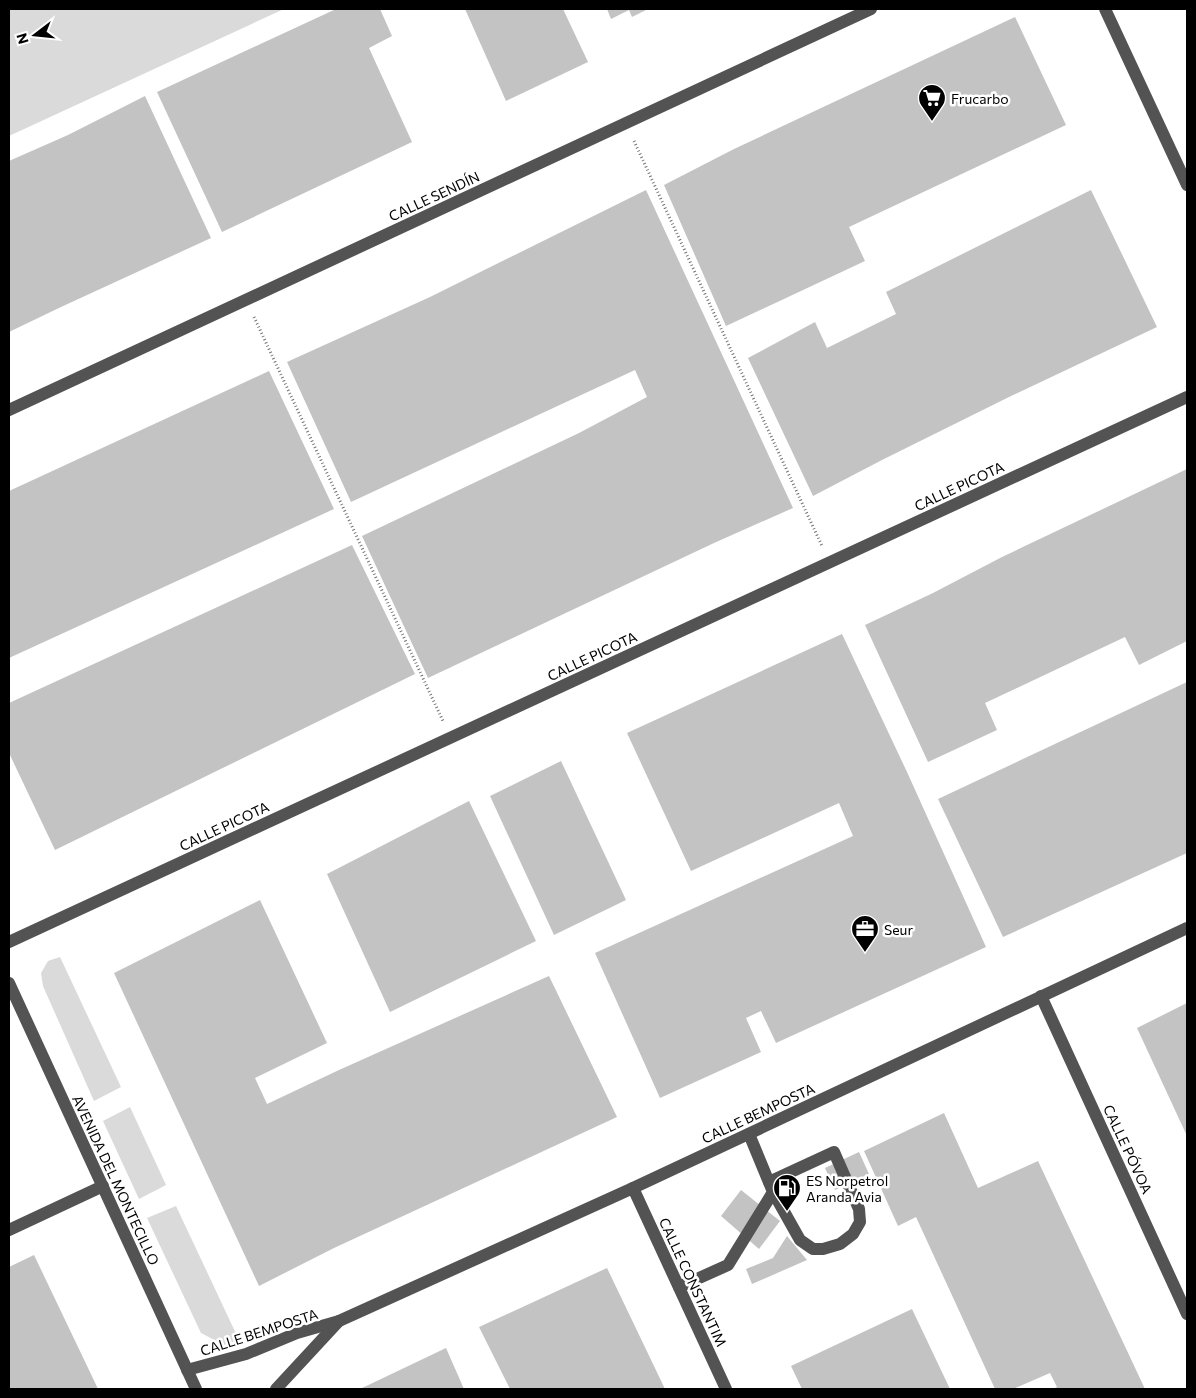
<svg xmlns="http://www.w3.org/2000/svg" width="1196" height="1398" font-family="Commissioner,sans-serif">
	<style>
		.green { fill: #dadada }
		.building { fill: #c3c3c3 }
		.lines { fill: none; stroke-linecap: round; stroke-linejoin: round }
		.path { stroke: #757575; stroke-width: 3; stroke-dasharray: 1 2.5; stroke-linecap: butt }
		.minor { stroke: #535353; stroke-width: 12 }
		.labels { text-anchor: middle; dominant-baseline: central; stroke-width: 5; stroke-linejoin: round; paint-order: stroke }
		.poi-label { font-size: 14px; fill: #000; stroke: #fff; text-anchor: start }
		.street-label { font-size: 14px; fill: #000; stroke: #fff }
	</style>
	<rect width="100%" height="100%" fill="#fff"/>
	<g class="green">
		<path d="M9 9H284L9 136Z"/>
		<path d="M60 957 121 1087 94 1101 43 986 41 973 48 961Z"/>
		<path d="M130 1107 166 1185 139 1199 103 1121Z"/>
		<path d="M176 1206 239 1340 224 1345 201 1333 147 1218Z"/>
	</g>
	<g class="building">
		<path d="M336 9H380L392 36 369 48 412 142 222 232 157 92Z"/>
		<path d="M465 9H563L588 62 506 101Z"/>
		<path d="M607 9H648L632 17 629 10 611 19Z"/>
		<path d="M1015 17 1066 125 849 227 865 261 726 326 664 185 734 149Z"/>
		<path d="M145 96 211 238 61 307 9 332V161L68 135Z"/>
		<path d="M646 190 793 508 714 543 428 678 362 536 579 433 647 397 635 370 351 502 287 362 430 297Z"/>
		<path d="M1091 190 1157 327 1009 397 882 460 813 496 748 358 815 322 827 348 896 314 886 292Z"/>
		<path d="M269 371 334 509 9 658V491Z"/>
		<path d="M1187 469V641L1139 665 1125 637 985 703 997 730 928 762 865 625 933 593 1002 557Z"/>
		<path d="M352 545 415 674 55 850 9 753V703Z"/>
		<path d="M842 634 907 772 986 947 776 1043 761 1011 746 1018 761 1052 660 1098 595 953 853 836 839 803 691 871 627 733Z"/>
		<path d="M1187 682V853L1003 937 938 799Z"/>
		<path d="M561 761 626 900 554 935 490 796Z"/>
		<path d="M469 801 536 941 390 1012 327 874Z"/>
		<path d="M260 900 327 1043 255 1078 267 1104 339 1070 549 976 617 1117 334 1248 259 1286 114 973Z"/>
		<path d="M1187 1003V1136L1137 1028Z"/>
		<path d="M944 1113 978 1188 1038 1161 1145 1389H1053L1057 1387 1050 1373 1013 1389H995L916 1217 898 1226 864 1151Z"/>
		<path d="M859 1152 869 1174 835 1190 825 1168Z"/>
		<path d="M741 1190 780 1221 759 1249 721 1216Z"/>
		<path d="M787 1236 807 1260 752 1284 746 1269 773 1258Z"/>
		<path d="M34 1255 89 1370 98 1389H9V1267Z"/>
		<path d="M607 1268 665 1389H510L479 1327Z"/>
		<path d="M912 1309 950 1389H802L791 1366Z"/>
		<path d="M446 1348 464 1389H360Z"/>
	</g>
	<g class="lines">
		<g class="path">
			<path d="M634 141 822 546"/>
			<path d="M254 317 443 721"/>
		</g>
		<g class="minor">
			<path d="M1105 9 1187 185"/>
			<path d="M9 410 871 9"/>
			<path d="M9 942 1187 397"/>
			<path d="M9 983 196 1389"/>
			<path d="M1041 996 1187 1314"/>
			<path d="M769 1182 834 1152 859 1209 860 1222 853 1234 840 1244 823 1249H813L800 1240 773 1192"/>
			<path d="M633 1188 726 1389"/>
			<path d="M9 1230 103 1186"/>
			<path d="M679 1287 728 1265 773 1192 749 1134"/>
			<path d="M187 1370 246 1354 297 1333 339 1321 633 1188 1187 928"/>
			<path d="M276 1389 339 1321"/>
		</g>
	</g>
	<defs>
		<symbol id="supermarket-pin" viewBox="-11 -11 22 30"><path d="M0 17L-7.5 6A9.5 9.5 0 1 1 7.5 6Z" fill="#000" stroke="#fff"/><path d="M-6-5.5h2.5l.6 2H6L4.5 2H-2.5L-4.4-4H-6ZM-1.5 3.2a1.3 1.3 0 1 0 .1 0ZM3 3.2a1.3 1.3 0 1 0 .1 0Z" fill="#fff"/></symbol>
		<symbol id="office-pin" viewBox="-11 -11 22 30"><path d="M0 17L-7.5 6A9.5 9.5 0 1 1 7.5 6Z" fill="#000" stroke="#fff"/><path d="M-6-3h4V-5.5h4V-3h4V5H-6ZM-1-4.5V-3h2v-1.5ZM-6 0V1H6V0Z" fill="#fff"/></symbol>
		<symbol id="fuel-pin" viewBox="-11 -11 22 30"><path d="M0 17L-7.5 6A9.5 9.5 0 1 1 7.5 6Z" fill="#000" stroke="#fff"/><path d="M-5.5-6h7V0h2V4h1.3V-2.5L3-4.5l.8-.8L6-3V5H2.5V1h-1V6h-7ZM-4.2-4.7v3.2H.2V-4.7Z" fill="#fff"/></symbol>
	</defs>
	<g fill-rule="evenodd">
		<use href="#supermarket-pin" x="916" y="82" width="32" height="43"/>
		<use href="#office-pin" x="849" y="913" width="32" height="43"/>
		<use href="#fuel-pin" x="771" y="1172" width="32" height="43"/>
	</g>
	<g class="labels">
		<g class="poi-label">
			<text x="951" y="98">Frucarbo</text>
			<text x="884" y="929">Seur</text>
			<text x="806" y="1180">ES Norpetrol<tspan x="806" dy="16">Aranda Avia</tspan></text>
		</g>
		<g class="street-label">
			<text transform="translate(434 196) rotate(-25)">CALLE SENDÍN</text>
			<text transform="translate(959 486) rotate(-25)">CALLE PICOTA</text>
			<text transform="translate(592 656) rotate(-25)">CALLE PICOTA</text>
			<text transform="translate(224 826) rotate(-25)">CALLE PICOTA</text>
			<text transform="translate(758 1113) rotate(-25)">CALLE BEMPOSTA</text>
			<text transform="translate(1128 1149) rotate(65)">CALLE PÓVOA</text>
			<text transform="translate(116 1180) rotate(65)">AVENIDA DEL MONTECILLO</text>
			<text transform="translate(693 1282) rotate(65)">CALLE CONSTANTIM</text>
			<text transform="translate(259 1332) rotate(-18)">CALLE BEMPOSTA</text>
		</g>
	</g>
	<rect width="1196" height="1398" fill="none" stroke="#000000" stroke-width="20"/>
	<g transform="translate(35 35) rotate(254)" stroke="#ffffff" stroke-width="4" paint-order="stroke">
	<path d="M0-4L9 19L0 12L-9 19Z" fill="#000000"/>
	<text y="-8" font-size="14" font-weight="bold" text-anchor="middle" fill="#000000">N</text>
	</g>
</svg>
